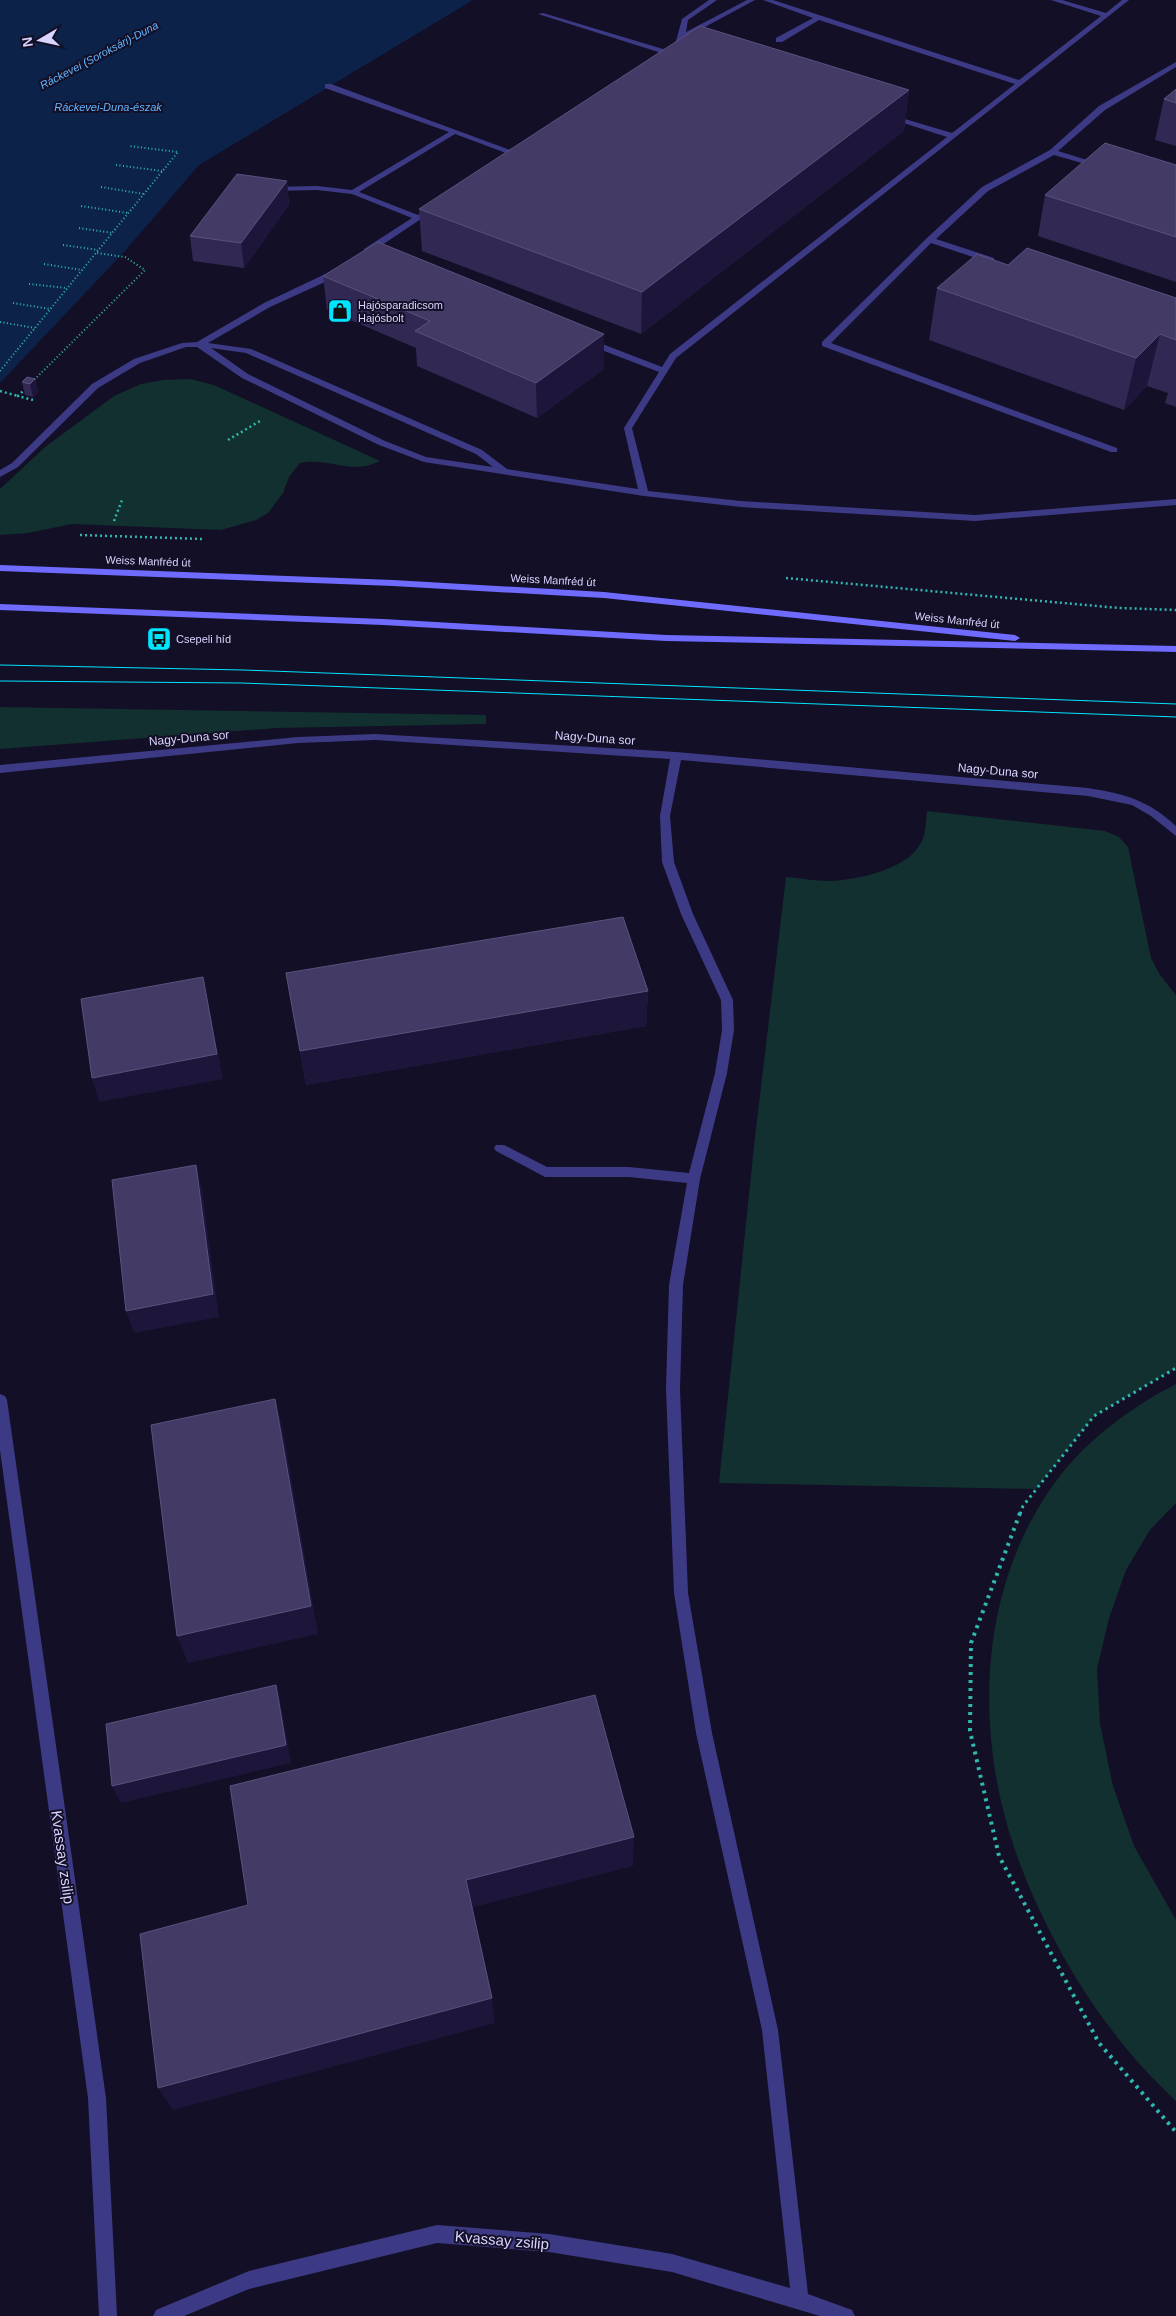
<svg xmlns="http://www.w3.org/2000/svg" width="1176" height="2316" font-family="Helvetica,sans-serif">
	<style>
		.green { fill: #12302f }
		.water { fill: #0c2248 }
		.lines { fill: none; stroke-linecap: round; stroke-linejoin: round }
		.path-far3 { stroke: #2fb8b0; stroke-width: 2; stroke-dasharray: 1 2.5; stroke-linecap: butt }
		.path-far2 { stroke: #2fb8b0; stroke-width: 2.5; stroke-dasharray: 2 3; stroke-linecap: butt }
		.path-far1 { stroke: #2fb8b0; stroke-width: 3; stroke-dasharray: 2.5 4; stroke-linecap: butt }
		.path { stroke: #2fb8b0; stroke-width: 4; stroke-dasharray: 3 5; stroke-linecap: butt }
		.service { fill: #3d3a85; fill-rule: evenodd }
		.secondary { fill: #6f6bff; fill-rule: evenodd }
		.tram { stroke: #00e5ff; stroke-width: 1 }
		.wall { fill: #312854 }
		.shaded-wall { fill: #1d163a }
		.building { fill: #433a66; stroke: #5a527e }
		.labels { text-anchor: middle; dominant-baseline: central; stroke-width: 4; stroke-linejoin: round; paint-order: stroke }
		.far-water-label { font-size: 11px; font-style: italic; fill: #62b6ff; stroke: #130f26 }
		.far-poi-label { font-size: 11px; fill: #d9d4ff; stroke: #130f26; text-anchor: start }
		.far-street-label { font-size: 11px; fill: #d9d4ff; stroke: #130f26 }
		.street-label { font-size: 12px; fill: #d9d4ff; stroke: #130f26 }
		.near-street-label { font-size: 15px; fill: #d9d4ff; stroke: #130f26 }
	</style>
	<rect width="100%" height="100%" fill="#130f26"/>
	<g class="green">
		<path d="M190 379 214 385 380 461C350 476 330 457 300 463L289 477 283 493 268 513 256 520 221 530 72 524 28 533 0 535V489L45 447 114 396 141 384 163 380Z"/>
		<path d="M0 707 486 715V724L277 728 0 749Z"/>
		<path d="M927 811 1105 831 1119 837 1128 847 1151 958 1160 975 1176 995V1368L1094 1416 1036 1489 719 1483 755 1137 786 877C800 878 815 881 829 881 857 880 913 869 923 838 926 830 926 820 927 811Z"/>
		<path d="M1176 1384V1503L1150 1530 1126 1570 1109 1618 1097 1669 1100 1724 1113 1786 1134 1846 1176 1920V2101C1153 2079 1130 2055 1111 2029 1072 1979 1034 1907 1014 1847 972 1724 980 1576 1063 1472 1093 1435 1134 1406 1176 1384Z"/>
	</g>
	<path class="water" d="M0 0H473L199 165 125 251 0 383Z"/>
	<g class="lines">
		<g class="path-far3">
			<path d="M116 165 162 171"/>
			<path d="M101 187 144 194"/>
			<path d="M81 206 128 213"/>
			<path d="M79 228 113 233"/>
			<path d="M63 245 98 250"/>
			<path d="M44 264 82 270"/>
			<path d="M29 284 67 288"/>
			<path d="M13 303 50 309"/>
			<path d="M0 322 35 328"/>
			<path d="M0 371 178 152 129 146"/>
			<path d="M32 382 145 270 125 257 97 253"/>
		</g>
		<g class="path-far2">
			<path d="M26 388 18 396 33 400"/>
			<path d="M0 391 18 396"/>
			<path d="M228 440 260 421"/>
			<path d="M114 521 122 500"/>
			<path d="M80 535 203 539"/>
			<path d="M786 578 1119 608 1176 610"/>
		</g>
		<path class="path-far1" d="M1020 1514 1023 1506 1094 1416 1176 1368"/>
		<path class="path" d="M1020 1513 971 1643 970 1731 999 1856 1099 2043 1176 2132"/>
		<g class="service">
			<path d="M709 0H717L688 20 686 32 747 0H755L690 35H685L683 49 679 53H674V56H671L538 14 543 13 673 52 682 19Z"/>
			<path d="M763 0H773L1019 80 1101 16 1051 0H1062L1106 13 1122 0H1129L676 358 632 428 648 491 741 501 975 515 1176 499V505L975 521 741 507 644 496 424 462 379 445 242 378 197 347H186L140 363 98 388 18 467 0 477V470L12 463 92 384 134 359 182 343 197 342 264 303 338 268 342 270 341 272 325 282 270 307 208 343 251 349 482 450 507 469 638 489 624 428 659 372 586 344V340H592L662 367 670 354 947 137 888 118V114L952 133 1015 84 819 20 782 42H776V38L813 18ZM211 348 246 353 476 454 493 467 426 457 385 441 248 374Z"/>
			<path d="M1176 62V67L1105 110 1058 151 1103 165V169L1054 155 988 191 936 239 994 258V262H988L931 243 831 343 1117 448V452H1111L822 346V342L927 238 982 187 1050 150 1099 106Z"/>
			<path d="M325 84H331L521 154 514 156 455 134 359 192 418 215 429 207 436 209 370 253H364V249L412 218 352 194 317 190 272 191 268 189 272 187 317 186 352 190 449 132 325 88Z"/>
			<path d="M375 734 676 752 1088 788C1125 794 1148 800 1176 826V836L1151 816 1132 805 1088 796 681 760 670 816 674 862 693 914 733 1000 734 1030 727 1073 700 1179 683 1285 680 1389 688 1593 712 1733 778 2030 808 2294 852 2310 855 2316H820L672 2272 549 2252 437 2243 249 2289 184 2316H153L156 2310 249 2271 437 2225 549 2234 672 2254 790 2288 762 2030 696 1733 674 1593 666 1389 669 1285 687 1183 629 1177H545L496 1151 494 1148 496 1145H504L547 1167H629L689 1173 715 1073 722 1030 721 1000 681 914 662 862 660 816 670 759 375 740 298 743 0 773V765L298 737Z"/>
			<path d="M0 1394 5 1396 7 1400 106 2098 117 2316H99L88 2098 0 1450Z"/>
		</g>
		<g class="secondary">
			<path d="M0 565 393 580 604 592 1015 635 1020 638 1015 641 604 598 393 586 0 571Z"/>
			<path d="M0 604 383 619 666 635 1176 646V652L666 641 383 625 0 610Z"/>
		</g>
		<g class="tram">
			<path d="M0 665 243 670 1176 704"/>
			<path d="M0 681 241 683 1176 717"/>
		</g>
	</g>
	<g class="wall">
		<path d="M1176 89V146L1155 140 1164 99Z"/>
		<path d="M909 90 904 131 641 334 422 251 419 209Z"/>
		<path d="M1176 165V282L1038 236 1045 195Z"/>
		<path d="M287 181 289 205 244 268 193 261 190 236Z"/>
		<path d="M1008 265 1176 298V407L1165 403 1168 393 1147 386 1124 410 929 340 937 288Z"/>
		<path d="M323 276 604 334V369L537 418 417 366 416 348 327 310Z"/>
		<path d="M35 379 38 392 33 397 25 395 22 382Z"/>
		<path d="M286 973 648 991 646 1026 306 1085Z"/>
	</g>
	<g class="shaded-wall">
		<path d="M909 90 904 131 641 334 642 292Z"/>
		<path d="M287 181 289 205 244 268 241 243Z"/>
		<path d="M604 334V369L537 418 536 383Z"/>
		<path d="M1160 334 1147 386 1124 410 1136 358Z"/>
		<path d="M35 379 38 392 33 397 30 384Z"/>
		<path d="M203 977 223 1079 99 1102 92 1078Z"/>
		<path d="M648 991 646 1026 306 1085 300 1051Z"/>
		<path d="M196 1165 202 1189 219 1317 134 1333 126 1311Z"/>
		<path d="M275 1399 283 1430 318 1634 188 1663 177 1636Z"/>
		<path d="M276 1685 281 1704 291 1763 121 1803 112 1786Z"/>
		<path d="M634 1837 633 1866 470 1908 466 1880Z"/>
		<path d="M492 1998 495 2023 173 2110 158 2088Z"/>
	</g>
	<g class="building">
		<path d="M700 26 909 90 642 292 419 209Z"/>
		<path d="M1176 89V103L1164 99Z"/>
		<path d="M1105 143 1176 165V237L1045 195Z"/>
		<path d="M237 174 287 181 241 243 190 236Z"/>
		<path d="M378 242 604 334 536 383 415 331 430 321 323 276Z"/>
		<path d="M1027 248 1176 298V340L1160 334 1136 358 937 288 977 254 1008 265Z"/>
		<path d="M27 377 35 379 30 384 22 382Z"/>
		<path d="M623 917 648 991 300 1051 286 973Z"/>
		<path d="M203 977 217 1054 92 1078 81 999Z"/>
		<path d="M196 1165 213 1294 126 1311 112 1180Z"/>
		<path d="M275 1399 311 1606 177 1636 151 1425Z"/>
		<path d="M276 1685 286 1745 112 1786 106 1724Z"/>
		<path d="M595 1695 634 1837 466 1880 492 1998 158 2088 140 1934 248 1905 230 1786Z"/>
	</g>
	<defs>
		<symbol id="shop-square" viewBox="-11 -11 22 22"><rect x="-9" y="-9" width="18" height="18" rx="4" fill="#00e5ff" stroke="#130f26"/><path d="M-5-2.5h2.3a2.7 3.5 0 0 1 5.4 0H5L5.5 6h-11ZM-1.5-2.5h3a1.5 2.3 0 0 0-3 0Z" fill="#111"/></symbol>
		<symbol id="bus-square" viewBox="-11 -11 22 22"><rect x="-9" y="-9" width="18" height="18" rx="4" fill="#00e5ff" stroke="#130f26"/><path d="M-5-6H5V4H4V6H2V4H-2V6H-4V4H-5ZM-3.5-4V0h7V-4ZM-3.5 1.2v1.5H-2V1.2ZM2 1.2v1.5H3.5V1.2Z" fill="#111"/></symbol>
	</defs>
	<g fill-rule="evenodd">
		<use href="#shop-square" x="326" y="297" width="28" height="28"/>
		<use href="#bus-square" x="145" y="625" width="28" height="28"/>
	</g>
	<g class="labels">
		<g class="far-water-label">
			<text transform="translate(99 55) rotate(-28)">Ráckevei (Soroksári)-Duna</text>
			<text x="108" y="107">Ráckevei-Duna-észak</text>
		</g>
		<g class="far-poi-label">
			<text x="358" y="305">Hajósparadicsom<tspan x="358" dy="13">Hajósbolt</tspan></text>
			<text x="176" y="639">Csepeli híd</text>
		</g>
		<g class="far-street-label">
			<text transform="translate(148 561) rotate(2)">Weiss Manfréd út</text>
			<text transform="translate(553 580) rotate(3)">Weiss Manfréd út</text>
			<text transform="translate(957 620) rotate(6)">Weiss Manfréd út</text>
		</g>
		<g class="street-label">
			<text transform="translate(189 738) rotate(-5)">Nagy-Duna sor</text>
			<text transform="translate(595 738) rotate(4)">Nagy-Duna sor</text>
			<text transform="translate(998 771) rotate(5)">Nagy-Duna sor</text>
		</g>
		<g class="near-street-label">
			<text transform="translate(63 1857) rotate(82)">Kvassay zsilip</text>
			<text transform="translate(502 2240) rotate(5)">Kvassay zsilip</text>
		</g>
	</g>
	<g transform="translate(40 40) rotate(261)" stroke="#130f26" stroke-width="4" paint-order="stroke">
	<path d="M0-4L9 19L0 12L-9 19Z" fill="#d9d4ff"/>
	<text y="-8" font-size="14" font-weight="bold" text-anchor="middle" fill="#d9d4ff">N</text>
	</g>
</svg>
